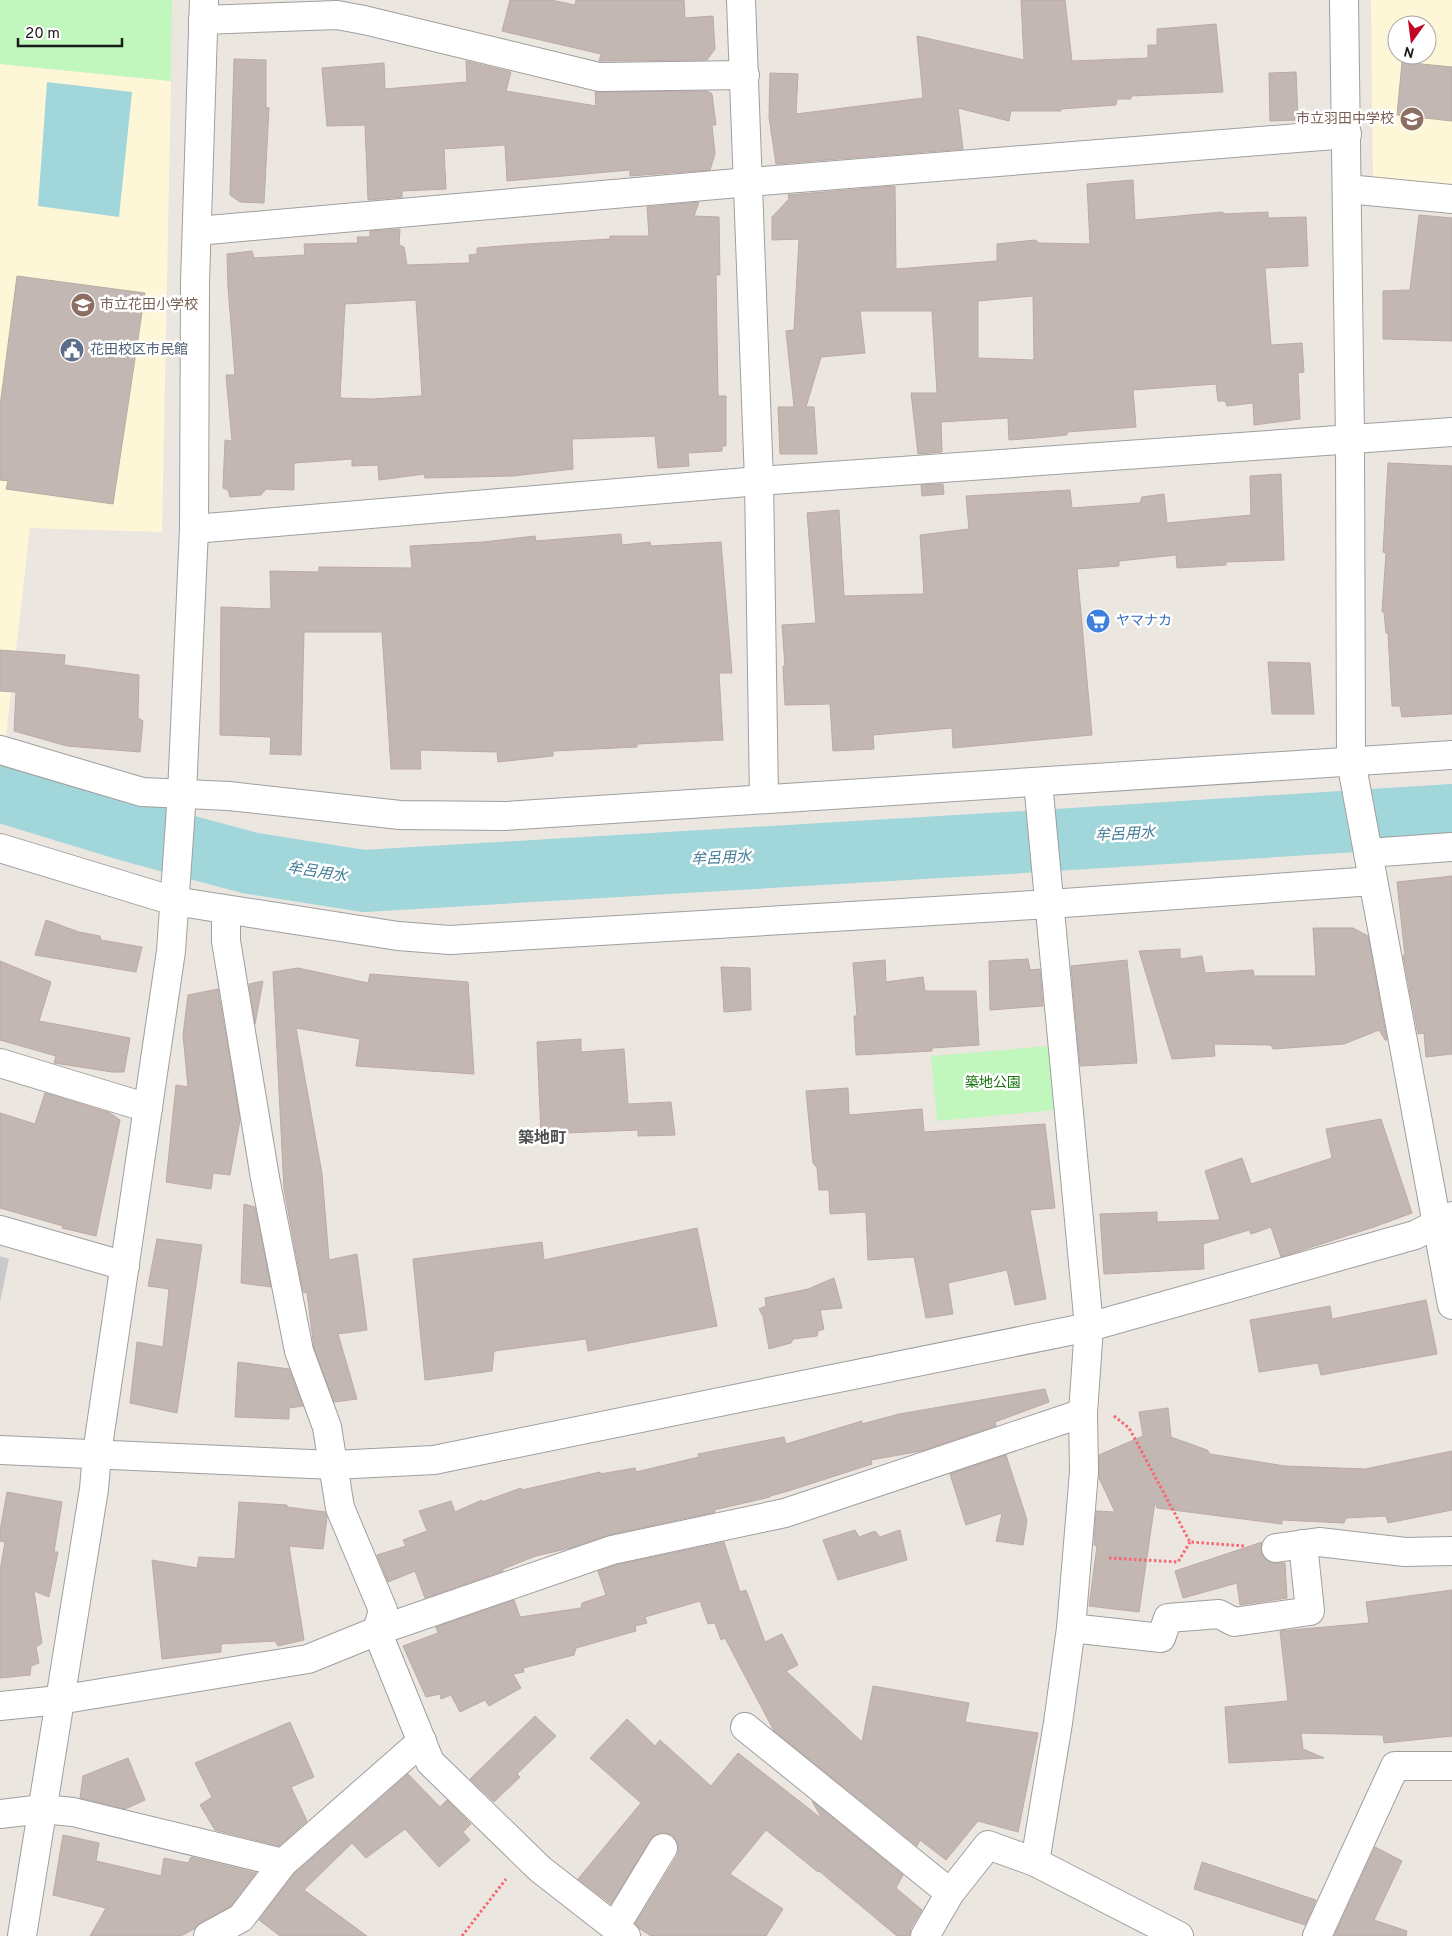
<svg xmlns="http://www.w3.org/2000/svg" width="1452" height="1936" font-family="Overpass,'Noto Sans JP',sans-serif">
	<style>
		.education { fill: #fef7d7; fill-rule: evenodd }
		.religious { fill: #c9c9c9 }
		.park { fill: #c1f7bc }
		.water { fill: #a1d6da }
		.pier { fill: #fff }
		.lines { fill: none; stroke-linecap: round; stroke-linejoin: round }
		.river { stroke: #a1d6da; stroke-width: 62 }
		.building { fill: #c3b7b4; stroke: #bdaaa3; fill-rule: evenodd }
		.minor-casing { stroke: #9f9f9f; stroke-width: 30 }
		.path { stroke: #f66771; stroke-width: 3; stroke-dasharray: 2.5 2.5; stroke-linecap: butt }
		.minor { stroke: #fff; stroke-width: 28 }
		.labels { text-anchor: middle; dominant-baseline: central; stroke-width: 5; stroke-linejoin: round; paint-order: stroke }
		.education-label { font-size: 14px; fill: #785e54; stroke: #fff; text-anchor: end }
		.service-label { font-size: 14px; fill: #4e5e75; stroke: #fff; text-anchor: start }
		.shop-label { font-size: 14px; fill: #366cbe; stroke: #fff; text-anchor: start }
		.park-label { font-size: 14px; fill: #16740d; stroke: #fff }
		.water-label { font-size: 15px; font-style: italic; fill: #447c98; stroke: #fff }
		.quarter-label { font-size: 16px; font-weight: bold; fill: #4e4e4e; stroke: #fff }
	</style>
	<rect width="100%" height="100%" fill="#ece6e0"/>
	<g class="education">
		<path d="M1371 0H1452V189L1373 182ZM1397 25H1427V55H1397Z"/>
		<path d="M0 64 171 81 162 532 30 528 6 736 0 734Z"/>
	</g>
	<path class="religious" d="M0 1256 9 1259 0 1302Z"/>
	<g class="park">
		<path d="M0 0H172L171 81 0 64Z"/>
		<path d="M1049 1046 1055 1110 937 1121 931 1056Z"/>
	</g>
	<path class="water" d="M47 82 132 92 119 217 38 206Z"/>
	<path class="pier" d="M150 820 216 837 209 868 147 853Z"/>
	<g class="lines">
		<path class="river" d="M0 791 131 831 250 863 364 881 1008 843 1452 815"/>
	</g>
	<g class="building">
		<path d="M510 0H551L575 5 576 0H684L685 18 713 16 715 49 707 60 601 61H599L601 54 502 31Z"/>
		<path d="M1021 0H1065L1072 61 1148 58V45H1157V29L1216 24 1223 92 1131 96V99H1117L1116 105 1061 109V111H1011L1009 121 958 108 963 149 776 164 769 117 770 73 798 74 796 114 923 98 917 36 1024 60Z"/>
		<path d="M234 59 266 60V107L269 108 264 203 240 202 230 195Z"/>
		<path d="M466 61 511 72 506 91 596 106 595 92 707 91 712 94 716 125H712L715 154 710 170 630 176V170L507 181 505 145 444 149 446 189 402 191V197L368 200 365 125 327 126 322 68 384 63 385 89 467 82Z"/>
		<path d="M1402 62 1452 67V121L1397 115Z"/>
		<path d="M1296 72 1298 120 1270 121 1269 73Z"/>
		<path d="M1133 180 1135 220 1223 212V214L1268 212V218L1306 217 1308 266 1265 268 1271 345 1302 343 1304 372 1298 373 1300 419 1254 425 1253 403 1227 406 1225 401H1218L1216 384 1133 390 1136 427 1067 432V435L1036 438 1009 440 1008 418 941 422 942 452 918 454 911 393H937L932 311H860L865 353 821 357 806 407H814L817 454H780L778 407H794L786 331 794 330 799 239 772 240V217L789 199 788 195 895 186 896 269 997 261V244L1035 240 1039 243 1090 244 1087 184ZM1033 296 1034 360 978 358V301Z"/>
		<path d="M699 202 694 216 719 217 720 275H716L718 396H726V446H722V451L688 453 689 466 658 468 655 436 572 439 573 469 513 476 425 478 424 474 379 480 378 465 352 466V459L294 463V490L266 489 261 495 230 497 228 490 223 488 225 440 232 441 226 375H235L228 287 227 254 252 251 254 258 305 255 304 244 358 243 357 237H370V231L400 229 399 245 404 247 407 265 470 263 469 255 477 254V248L527 244 610 239V236H649L647 207ZM416 300 422 396 372 399 340 398 345 304Z"/>
		<path d="M1419 215 1452 218V341L1383 339V291L1410 290Z"/>
		<path d="M17 276 145 293 113 504 6 489 8 481 0 480V406Z"/>
		<path d="M1388 463 1452 466V714L1402 717 1400 706H1392L1388 633H1386L1384 612H1382L1386 553 1383 552Z"/>
		<path d="M1281 474 1284 560 1226 562V565L1177 568 1176 555 1119 561V566L1077 569 1092 735 953 748 952 728 873 735 874 749 833 751 830 704 785 705 783 666H785L782 625 816 623 807 513 839 510 844 596 924 594 920 535 969 529 966 496 1070 490 1072 508 1140 503 1142 497 1164 494 1167 523 1251 515 1250 476Z"/>
		<path d="M943 484 944 494 922 496 921 485Z"/>
		<path d="M621 534 622 545 650 542 651 546 721 542 732 673H719L723 740 637 744V747L553 751V756L498 762 497 752 420 750 421 769H391L382 632H304L301 755 270 754 271 737 220 735 221 607 271 609 270 571 319 572V567L412 568 410 546 483 542 535 536 536 541Z"/>
		<path d="M0 650 65 655 64 665 139 675 138 718 143 721 140 752 67 746 14 731 16 692 0 691Z"/>
		<path d="M1268 662 1310 663 1314 714H1272Z"/>
		<path d="M1452 876V1054L1426 1057 1424 1033 1418 1034 1403 955 1405 956 1397 882Z"/>
		<path d="M46 920 79 932 100 936 101 940 142 947 136 972 35 955Z"/>
		<path d="M1313 928H1353L1368 936 1387 1040H1385L1379 1030 1344 1044 1273 1049 1271 1045 1214 1044 1215 1056 1172 1059 1139 951 1180 949V959L1202 956 1205 973 1253 970 1254 976H1316Z"/>
		<path d="M1028 959 1030 970 1040 969 1043 1006 990 1010 989 961Z"/>
		<path d="M885 960 886 982 923 977 925 991H976L979 1045 932 1048V1051L856 1055 854 1016H857L853 963Z"/>
		<path d="M1127 960 1137 1063 1080 1066 1071 966Z"/>
		<path d="M0 961 51 982 39 1021 130 1038 124 1072H112L54 1063 56 1056 0 1040Z"/>
		<path d="M721 967 750 968 751 1010 724 1012Z"/>
		<path d="M298 968 368 983 370 974 468 982 474 1074 356 1066 360 1039 296 1028 322 1174 329 1260 357 1254 367 1330 338 1334 357 1399 334 1402 314 1348 307 1293 303 1292 284 1189 273 972Z"/>
		<path d="M263 981 255 1024 249 984Z"/>
		<path d="M218 989 240 1120 230 1175 213 1173 211 1189 166 1182 176 1085 188 1087 183 1035 188 995Z"/>
		<path d="M581 1039V1052L624 1049 628 1104 671 1102 675 1135 638 1136V1130L541 1134 537 1042Z"/>
		<path d="M848 1088 849 1115 922 1109 924 1132 1045 1124 1055 1208 1030 1210 1046 1299 1015 1305 1007 1270 948 1283 953 1314 926 1318 914 1257 868 1260 866 1212 830 1214 829 1190H819L817 1168 813 1163 806 1091Z"/>
		<path d="M45 1093 110 1113 120 1120 96 1236 62 1228 63 1226 0 1208V1113L35 1124Z"/>
		<path d="M1381 1119 1412 1213 1374 1227 1281 1257 1271 1227 1251 1234 1249 1230 1203 1244 1204 1269 1104 1274 1100 1214 1157 1212V1222L1220 1220 1205 1171 1242 1158 1251 1184 1332 1158 1326 1129Z"/>
		<path d="M244 1204 255 1207 271 1287 241 1283Z"/>
		<path d="M697 1228 717 1326 588 1351 586 1339 494 1351 492 1371 425 1380 413 1259 542 1242 544 1260Z"/>
		<path d="M157 1239 202 1245 177 1413 130 1403 137 1342 163 1347 169 1289 148 1286Z"/>
		<path d="M834 1278 842 1308 820 1310 824 1329 818 1331 817 1336 793 1339 791 1343 769 1349 763 1316 759 1309 766 1306 765 1298 808 1289Z"/>
		<path d="M1426 1300 1437 1354 1321 1375 1318 1363 1259 1372 1250 1320 1330 1306 1332 1319Z"/>
		<path d="M238 1362 289 1369 303 1406 289 1408V1419L235 1417Z"/>
		<path d="M1045 1389 1049 1402 995 1422 996 1426 921 1451 871 1460 872 1464 785 1492 770 1496V1497L714 1510 715 1512 609 1535 570 1548 536 1556 503 1569V1571L425 1598 415 1571 388 1582 377 1555 406 1546 403 1540 427 1531 419 1511 451 1501 455 1512 482 1500V1502L521 1488 522 1490 600 1472V1474L635 1468 636 1472 699 1457 698 1454 784 1437 786 1444 862 1421V1424L899 1414Z"/>
		<path d="M1168 1408 1171 1437 1207 1450 1210 1454 1285 1466 1365 1469 1452 1451V1510L1388 1523 1386 1516 1346 1518 1344 1523 1282 1520V1524L1157 1508 1155 1502 1139 1612 1089 1606 1097 1546 1094 1545 1096 1511 1115 1512 1099 1478V1455L1143 1436 1139 1412Z"/>
		<path d="M1006 1455 1027 1520 1023 1545 996 1541 1002 1513 966 1525 950 1474Z"/>
		<path d="M7 1492 62 1502 54 1552H58L49 1597 34 1591 42 1643 36 1647 39 1663 31 1666 30 1675 0 1678V1571L5 1542 0 1541V1531Z"/>
		<path d="M239 1502 287 1505V1507L325 1512 327 1517 323 1549 289 1546 304 1640 278 1646 275 1641 221 1644V1652L162 1659 152 1560 197 1568 199 1557 235 1559Z"/>
		<path d="M855 1530 859 1537 875 1531 880 1537 900 1530 907 1560 838 1580 823 1540Z"/>
		<path d="M724 1542 740 1592 746 1590 765 1642 782 1634 798 1665 786 1671 862 1742 873 1686 969 1703 965 1722 1038 1733 1018 1832 978 1821 946 1860 920 1840 917 1846 774 1731 725 1638 721 1640 715 1623 708 1624 700 1601 645 1617 647 1623 635 1626 636 1631 576 1648 574 1655 523 1668 524 1672 513 1674 521 1688 489 1706 485 1700 460 1712 451 1695 441 1699 440 1694 426 1697 403 1646 438 1633 436 1627 514 1600 520 1617 581 1608 582 1603 606 1595 598 1571 616 1565Z"/>
		<path d="M1262 1542 1261 1551 1264 1558 1271 1563H1285L1287 1598 1240 1605 1237 1583 1183 1598 1175 1571Z"/>
		<path d="M1452 1590V1736L1384 1743 1383 1735 1301 1733 1303 1749 1324 1758 1229 1763 1225 1707 1288 1701 1280 1631 1369 1623 1366 1602Z"/>
		<path d="M535 1716 556 1736 517 1774 520 1777 494 1802 470 1779Z"/>
		<path d="M627 1719 655 1746 660 1740 711 1786 738 1753 822 1819 812 1801 903 1875 896 1888 922 1910 911 1928 909 1936H897L819 1871 818 1872 766 1830 730 1874 783 1909 766 1936H651L640 1929 635 1924 677 1856 679 1848 676 1840 672 1835 663 1832 655 1835 650 1840 611 1904 578 1879 641 1803 590 1758Z"/>
		<path d="M290 1722 314 1777 291 1787 307 1821 279 1846 215 1830 200 1805 212 1797 195 1763Z"/>
		<path d="M128 1758 145 1800 125 1809 80 1798 83 1776Z"/>
		<path d="M408 1774 440 1807 447 1800 471 1824 463 1832 470 1840 439 1867 405 1829 366 1858 352 1843 304 1890 367 1936H280L259 1920 294 1874Z"/>
		<path d="M63 1835 99 1843 96 1861 161 1876 164 1858 188 1863 191 1857 256 1873 231 1906 201 1922 194 1929 181 1936H90L106 1908 53 1895Z"/>
		<path d="M1375 1847 1402 1861 1374 1920 1407 1931 1406 1936H1334Z"/>
		<path d="M1202 1862 1316 1900 1305 1925 1194 1889Z"/>
	</g>
	<g class="lines">
		<defs>
			<g id="minor">
				<path d="M741 0 759 481 764 799"/>
				<path d="M1344 0 1350 438 1351 761 1452 1305"/>
				<path d="M203 20 337 15 364 20 599 77 745 75"/>
				<path d="M1347 189 1452 199"/>
				<path d="M197 231 749 182 1347 134"/>
				<path d="M194 529 759 481 1452 432"/>
				<path d="M0 750 142 792 229 796 400 815 505 816 1452 755"/>
				<path d="M0 848 174 901 398 936 450 940 1050 904 1373 881"/>
				<path d="M1368 853 1452 847"/>
				<path d="M226 910V941L265 1178 299 1351 327 1427 340 1508 383 1610 377 1631 430 1762 540 1869 626 1936"/>
				<path d="M0 1063 148 1108"/>
				<path d="M0 1230 125 1266"/>
				<path d="M0 1450 333 1465 434 1460 1089 1327 1415 1235 1452 1216"/>
				<path d="M1276 1548 1319 1542 1405 1552 1452 1551"/>
				<path d="M1071 1628 1161 1638 1168 1618 1219 1614 1234 1622 1310 1611 1303 1544"/>
				<path d="M0 1706 59 1700 308 1659 377 1631 612 1550 785 1513 1083 1413"/>
				<path d="M745 1727 950 1893"/>
				<path d="M0 1814 42 1809 73 1812 283 1863"/>
				<path d="M1035 1862 1058 1723 1071 1628 1084 1472 1083 1413 1089 1327 1038 782"/>
				<path d="M615 1927 663 1848"/>
				<path d="M22 1936 94 1489 97 1453 171 951 182 793 194 529 195 282 204 0"/>
				<path d="M208 1936 241 1918 283 1863 422 1741"/>
				<path d="M925 1936 950 1893 988 1845 1035 1862 1179 1936"/>
				<path d="M1317 1936 1395 1766H1452"/>
			</g>
		</defs>
		<use href="#minor" class="minor-casing"/>
		<g class="path">
			<path d="M1114 1416 1129 1428 1190 1542 1245 1546"/>
			<path d="M1109 1558 1178 1562 1190 1542"/>
			<path d="M462 1936 506 1879"/>
		</g>
		<use href="#minor" class="minor"/>
	</g>
	<defs>
		<symbol id="school-disc" viewBox="-11 -11 22 22"><circle r="9.5" fill="#8d6e63" stroke="#fff"/><path d="M0-5L7-2L0 1L-7-2ZM-4 1L0 2.5L4 1V4Q0 6-4 4Z" fill="#fff"/></symbol>
		<symbol id="civic-disc" viewBox="-11 -11 22 22"><circle r="9.5" fill="#5c6f8a" stroke="#fff"/><path d="M-.6-6.5H3V-4.5H.6V-3L4-1V1h2V6H-6V1h2V-1L-.6-3ZM-1.2 2.5V6h2.4V2.5Z" fill="#fff"/></symbol>
		<symbol id="supermarket-disc" viewBox="-11 -11 22 22"><circle r="9.5" fill="#3f7fe0" stroke="#fff"/><path d="M-6-5.5h2.5l.6 2H6L4.5 2H-2.5L-4.4-4H-6ZM-1.5 3.2a1.3 1.3 0 1 0 .1 0ZM3 3.2a1.3 1.3 0 1 0 .1 0Z" fill="#fff"/></symbol>
	</defs>
	<g fill-rule="evenodd">
		<use href="#school-disc" x="1398" y="105" width="28" height="28"/>
		<use href="#school-disc" x="69" y="291" width="28" height="28"/>
		<use href="#civic-disc" x="58" y="336" width="28" height="28"/>
		<use href="#supermarket-disc" x="1084" y="607" width="28" height="28"/>
	</g>
	<g class="labels">
		<g class="education-label">
			<text x="1394" y="119">市立羽田中学校</text>
			<text x="100" y="305" text-anchor="start">市立花田小学校</text>
		</g>
		<g class="service-label">
			<text x="90" y="350">花田校区市民館</text>
		</g>
		<g class="shop-label">
			<text x="1116" y="621">ヤマナカ</text>
		</g>
		<g class="park-label">
			<text x="993" y="1083">築地公園</text>
		</g>
		<g class="water-label">
			<text transform="translate(1125 835) rotate(-3)">牟呂用水</text>
			<text transform="translate(721 859) rotate(-3)">牟呂用水</text>
			<text transform="translate(317 873) rotate(9)">牟呂用水</text>
		</g>
		<g class="quarter-label">
			<text x="542" y="1139">築地町</text>
		</g>
	</g>
	<g transform="translate(1412 40) rotate(194)"><circle r="24" fill="#ffffff" stroke="#a4a4a4"/>
	<path d="M0-4L9 19L0 12L-9 19Z" fill="#c10424"/>
	<text y="-8" font-size="14" font-weight="bold" text-anchor="middle" fill="#1b1b1b">N</text>
	</g>
	<path d="M18 38v8h104v-8" fill="none" stroke="#1b1b1b" stroke-width="2.5"/>
	<text x="25" y="38" font-size="15" fill="#1b1b1b" stroke="#ffffff" stroke-width="4" paint-order="stroke">20 m</text>
</svg>
